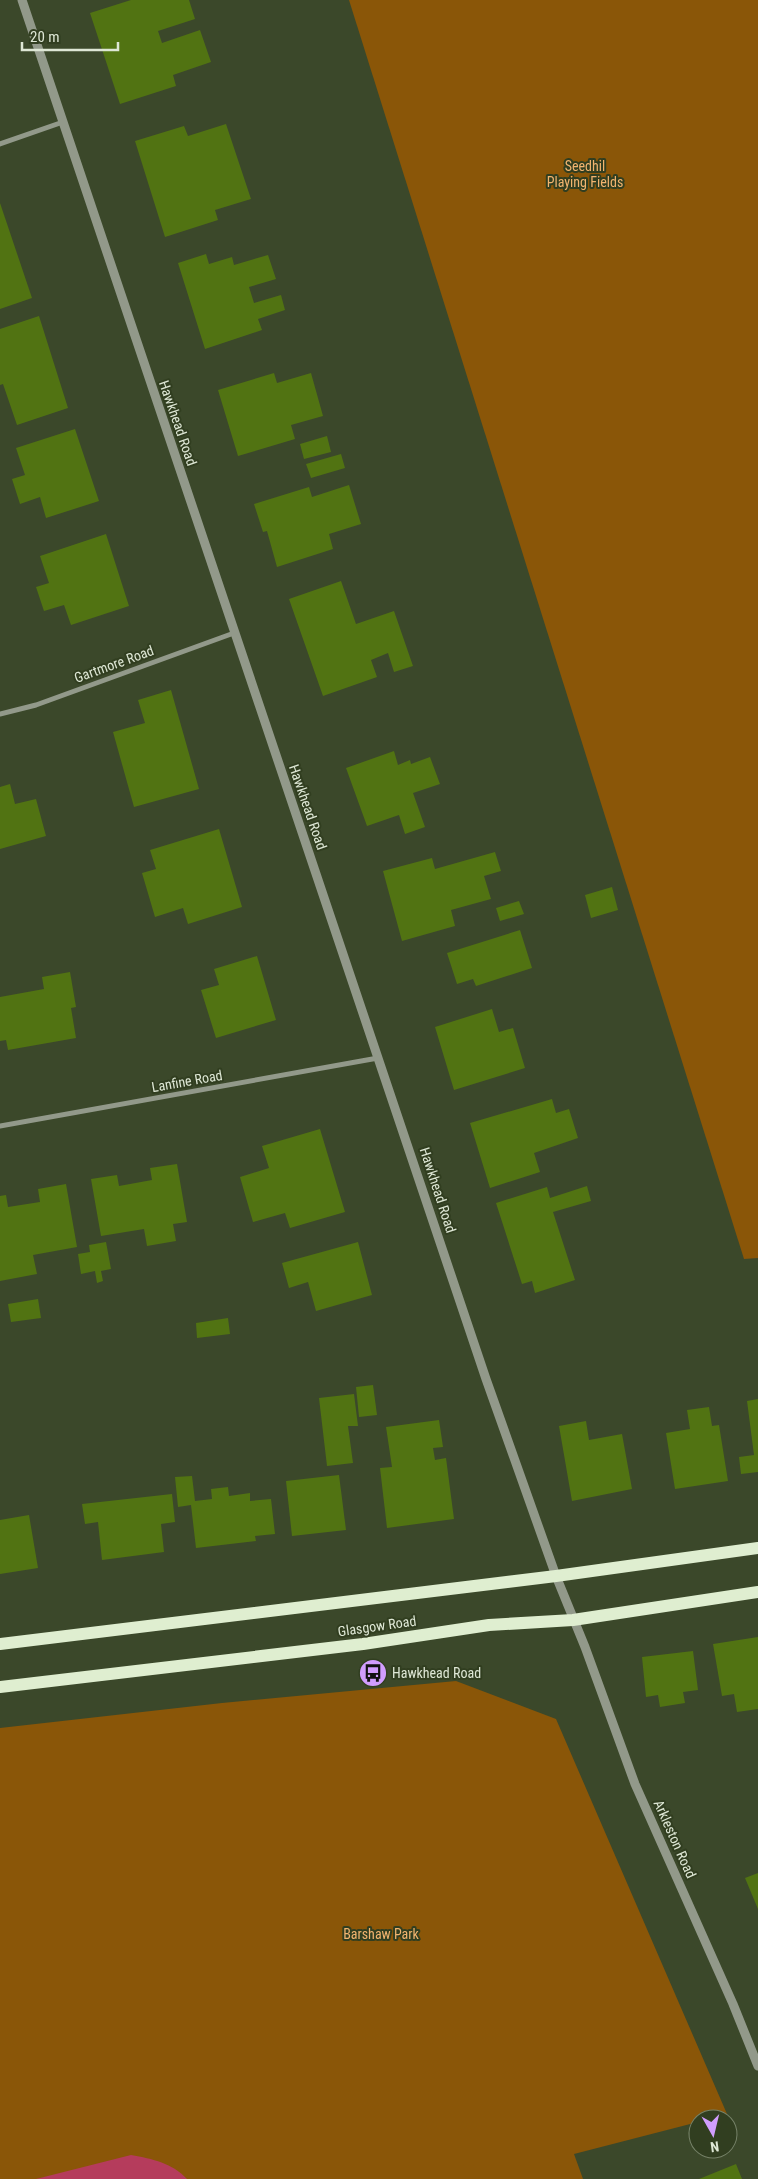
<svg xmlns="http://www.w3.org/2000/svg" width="758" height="2179" font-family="'Roboto Condensed',sans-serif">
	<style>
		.green { fill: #8a5608 }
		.water { fill: #b53c5c }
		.building { fill: #517312 }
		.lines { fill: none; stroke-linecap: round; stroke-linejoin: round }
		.minor { stroke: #92998a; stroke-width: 5 }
		.tertiary { stroke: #92998a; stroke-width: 9 }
		.primary { stroke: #dfeed0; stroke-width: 12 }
		.labels { text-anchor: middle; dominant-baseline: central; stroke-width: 4; stroke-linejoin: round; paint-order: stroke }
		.park-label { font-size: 14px; fill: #f2b46f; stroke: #313e20 }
		.street-label { font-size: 14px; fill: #dee7d5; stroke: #313e20 }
		.poi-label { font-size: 14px; fill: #dee7d5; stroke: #313e20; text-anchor: start }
	</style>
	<rect width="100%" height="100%" fill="#3b482a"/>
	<g class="green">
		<path d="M349 0H758V1258L744 1259Z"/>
		<path d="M456 1681 556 1719 727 2114 709 2119H698V2122L574 2154 583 2179H0V1728L222 1703Z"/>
	</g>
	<path class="water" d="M131 2155C153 2159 172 2163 187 2179H36Z"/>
	<g class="building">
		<path d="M131 0H189L195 19 158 31 162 43 200 30 211 62 173 75 176 86 120 104 90 13Z"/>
		<path d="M226 124 251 199 215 210 218 220 165 237 135 141 184 126 188 136Z"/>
		<path d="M0 203 32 298 0 309Z"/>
		<path d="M206 254 209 264 232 257 234 265 268 255 276 279 249 287 254 303 281 295 285 310 258 319 262 330 205 349 178 263Z"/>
		<path d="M39 316 68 408 17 425 3 384 0 385V329Z"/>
		<path d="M274 373 277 383 311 373 323 416 291 425 295 439 238 456 218 390Z"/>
		<path d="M75 429 99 501 46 518 40 497 20 504 12 479 25 475 16 448Z"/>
		<path d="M327 436 331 452 304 459 300 444Z"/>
		<path d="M341 454 345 468 311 478 306 464Z"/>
		<path d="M349 485 361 524 329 534 333 549 277 567 267 531 263 532 254 504 309 487 312 497Z"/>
		<path d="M106 534 129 606 71 625 64 605 44 611 36 587 49 583 40 556Z"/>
		<path d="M341 581 356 624 394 611 413 666 394 672 388 653 371 660 377 677 323 696 289 599Z"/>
		<path d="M171 690 199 789 134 807 113 732 145 723 138 700Z"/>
		<path d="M394 751 398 765 410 760 411 764 430 757 440 784 413 793 425 827 405 834 399 815 367 826 346 768Z"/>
		<path d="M10 784 15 804 36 799 46 836 0 849V787Z"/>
		<path d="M219 829 242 907 188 924 183 908 155 917 142 873 156 869 150 850Z"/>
		<path d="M495 852 501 871 484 876 491 899 451 910 455 926 402 941 383 871 432 858 435 869Z"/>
		<path d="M612 887 618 910 591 918 585 895Z"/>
		<path d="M519 901 524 914 500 921 496 908Z"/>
		<path d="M520 930 532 968 476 986 473 979 457 984 447 953Z"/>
		<path d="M257 956 276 1020 216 1038 201 990 219 985 214 969Z"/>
		<path d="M70 972 76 1007 71 1008 76 1038 8 1050 6 1040 0 1041V997L44 989 42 977Z"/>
		<path d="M492 1009 499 1032 513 1028 525 1068 454 1090 435 1027Z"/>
		<path d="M552 1099 556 1113 569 1109 578 1138 534 1153 540 1172 490 1188 470 1123Z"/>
		<path d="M320 1129 345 1212 290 1228 285 1213 253 1222 240 1177 269 1168 262 1146Z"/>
		<path d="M177 1164 187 1222 173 1224 176 1241 147 1246 144 1229 101 1236 91 1179 117 1175 119 1186 152 1180 150 1168Z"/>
		<path d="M66 1184 77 1247 33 1255 37 1274 0 1281V1196L6 1195 8 1207 40 1202 38 1189Z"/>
		<path d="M587 1186 591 1201 553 1212 575 1280 535 1293 532 1281 522 1284 496 1203 547 1187 550 1198Z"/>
		<path d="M106 1242 111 1269 101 1271 103 1281 97 1283 95 1271 81 1274 78 1254 90 1252 89 1245Z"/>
		<path d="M358 1242 372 1295 316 1311 308 1282 289 1288 282 1263Z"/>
		<path d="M38 1299 41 1318 11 1322 8 1304Z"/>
		<path d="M228 1318 230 1334 197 1338 196 1323Z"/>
		<path d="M373 1385 377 1415 359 1417 356 1387Z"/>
		<path d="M354 1394 358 1426H348L353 1463 327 1466 319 1398Z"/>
		<path d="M758 1399V1472L741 1474 739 1457 754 1455 747 1401Z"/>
		<path d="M709 1407 712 1426 719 1425 728 1481 675 1489 666 1433 690 1429 687 1410Z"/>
		<path d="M439 1420 443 1447 433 1448 435 1460 446 1458 454 1519 387 1528 380 1468 392 1467 386 1427Z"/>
		<path d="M586 1421 589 1440 622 1434 632 1489 572 1501 559 1426Z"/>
		<path d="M339 1475 346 1530 292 1536 286 1481Z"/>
		<path d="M192 1476 195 1501 212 1499 211 1489 228 1487 229 1496 250 1493V1501L271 1499 275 1534 255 1536 256 1541 196 1548 191 1505 178 1507 175 1477Z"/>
		<path d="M172 1494 175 1522 161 1524 164 1552 102 1560 98 1522 85 1524 82 1504Z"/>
		<path d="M29 1515 38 1568 0 1574V1520Z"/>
		<path d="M758 1637V1709L737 1712 734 1694 722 1696 713 1644Z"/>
		<path d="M693 1651 698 1690 683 1692 685 1703 660 1707 658 1695 646 1697 642 1657Z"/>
		<path d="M758 1873V1909L745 1878Z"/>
		<path d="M736 2164 742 2179H699Z"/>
	</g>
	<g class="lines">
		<g class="minor">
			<path d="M0 144 63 122"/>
			<path d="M0 714 36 705 234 633"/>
			<path d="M0 1126 378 1058"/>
		</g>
		<path class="tertiary" d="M22 0 486 1379 556 1576 585 1647 635 1784 733 2004 758 2066"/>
		<g class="primary">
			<path d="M0 1644 556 1576 758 1548"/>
			<path d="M0 1687 363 1644 489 1625 573 1620 758 1592"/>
		</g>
	</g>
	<defs>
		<symbol id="bus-disc" viewBox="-11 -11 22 22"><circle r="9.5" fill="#d19dfe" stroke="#313e20"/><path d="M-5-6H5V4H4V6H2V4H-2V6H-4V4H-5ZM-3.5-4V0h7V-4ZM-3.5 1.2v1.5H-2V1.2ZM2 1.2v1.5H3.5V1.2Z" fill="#111"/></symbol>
	</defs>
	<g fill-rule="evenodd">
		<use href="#bus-disc" x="357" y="1657" width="32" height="32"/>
	</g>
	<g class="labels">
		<g class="park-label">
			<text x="585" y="166">Seedhil<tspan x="585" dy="16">Playing Fields</tspan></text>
			<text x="381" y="1934">Barshaw Park</text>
		</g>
		<g class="street-label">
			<text transform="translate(178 423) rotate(71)">Hawkhead Road</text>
			<text transform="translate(114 664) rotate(-20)">Gartmore Road</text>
			<text transform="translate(308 807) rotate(71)">Hawkhead Road</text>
			<text transform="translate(187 1081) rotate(-10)">Lanfine Road</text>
			<text transform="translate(438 1190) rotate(72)">Hawkhead Road</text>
			<text transform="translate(377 1626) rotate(-8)">Glasgow Road</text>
			<text transform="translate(675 1839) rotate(66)">Arkleston Road</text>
		</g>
		<g class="poi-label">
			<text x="392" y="1673">Hawkhead Road</text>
		</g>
	</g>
	<g transform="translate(713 2134) rotate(172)"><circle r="24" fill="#313e20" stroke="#768268"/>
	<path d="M0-4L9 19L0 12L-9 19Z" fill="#d19dfe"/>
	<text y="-8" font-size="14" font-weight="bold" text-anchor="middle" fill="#dee7d5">N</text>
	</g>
	<path d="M22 42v8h96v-8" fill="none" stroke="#dee7d5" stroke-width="2.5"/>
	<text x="30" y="42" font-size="15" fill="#dee7d5" stroke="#313e20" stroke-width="4" paint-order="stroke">20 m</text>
</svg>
